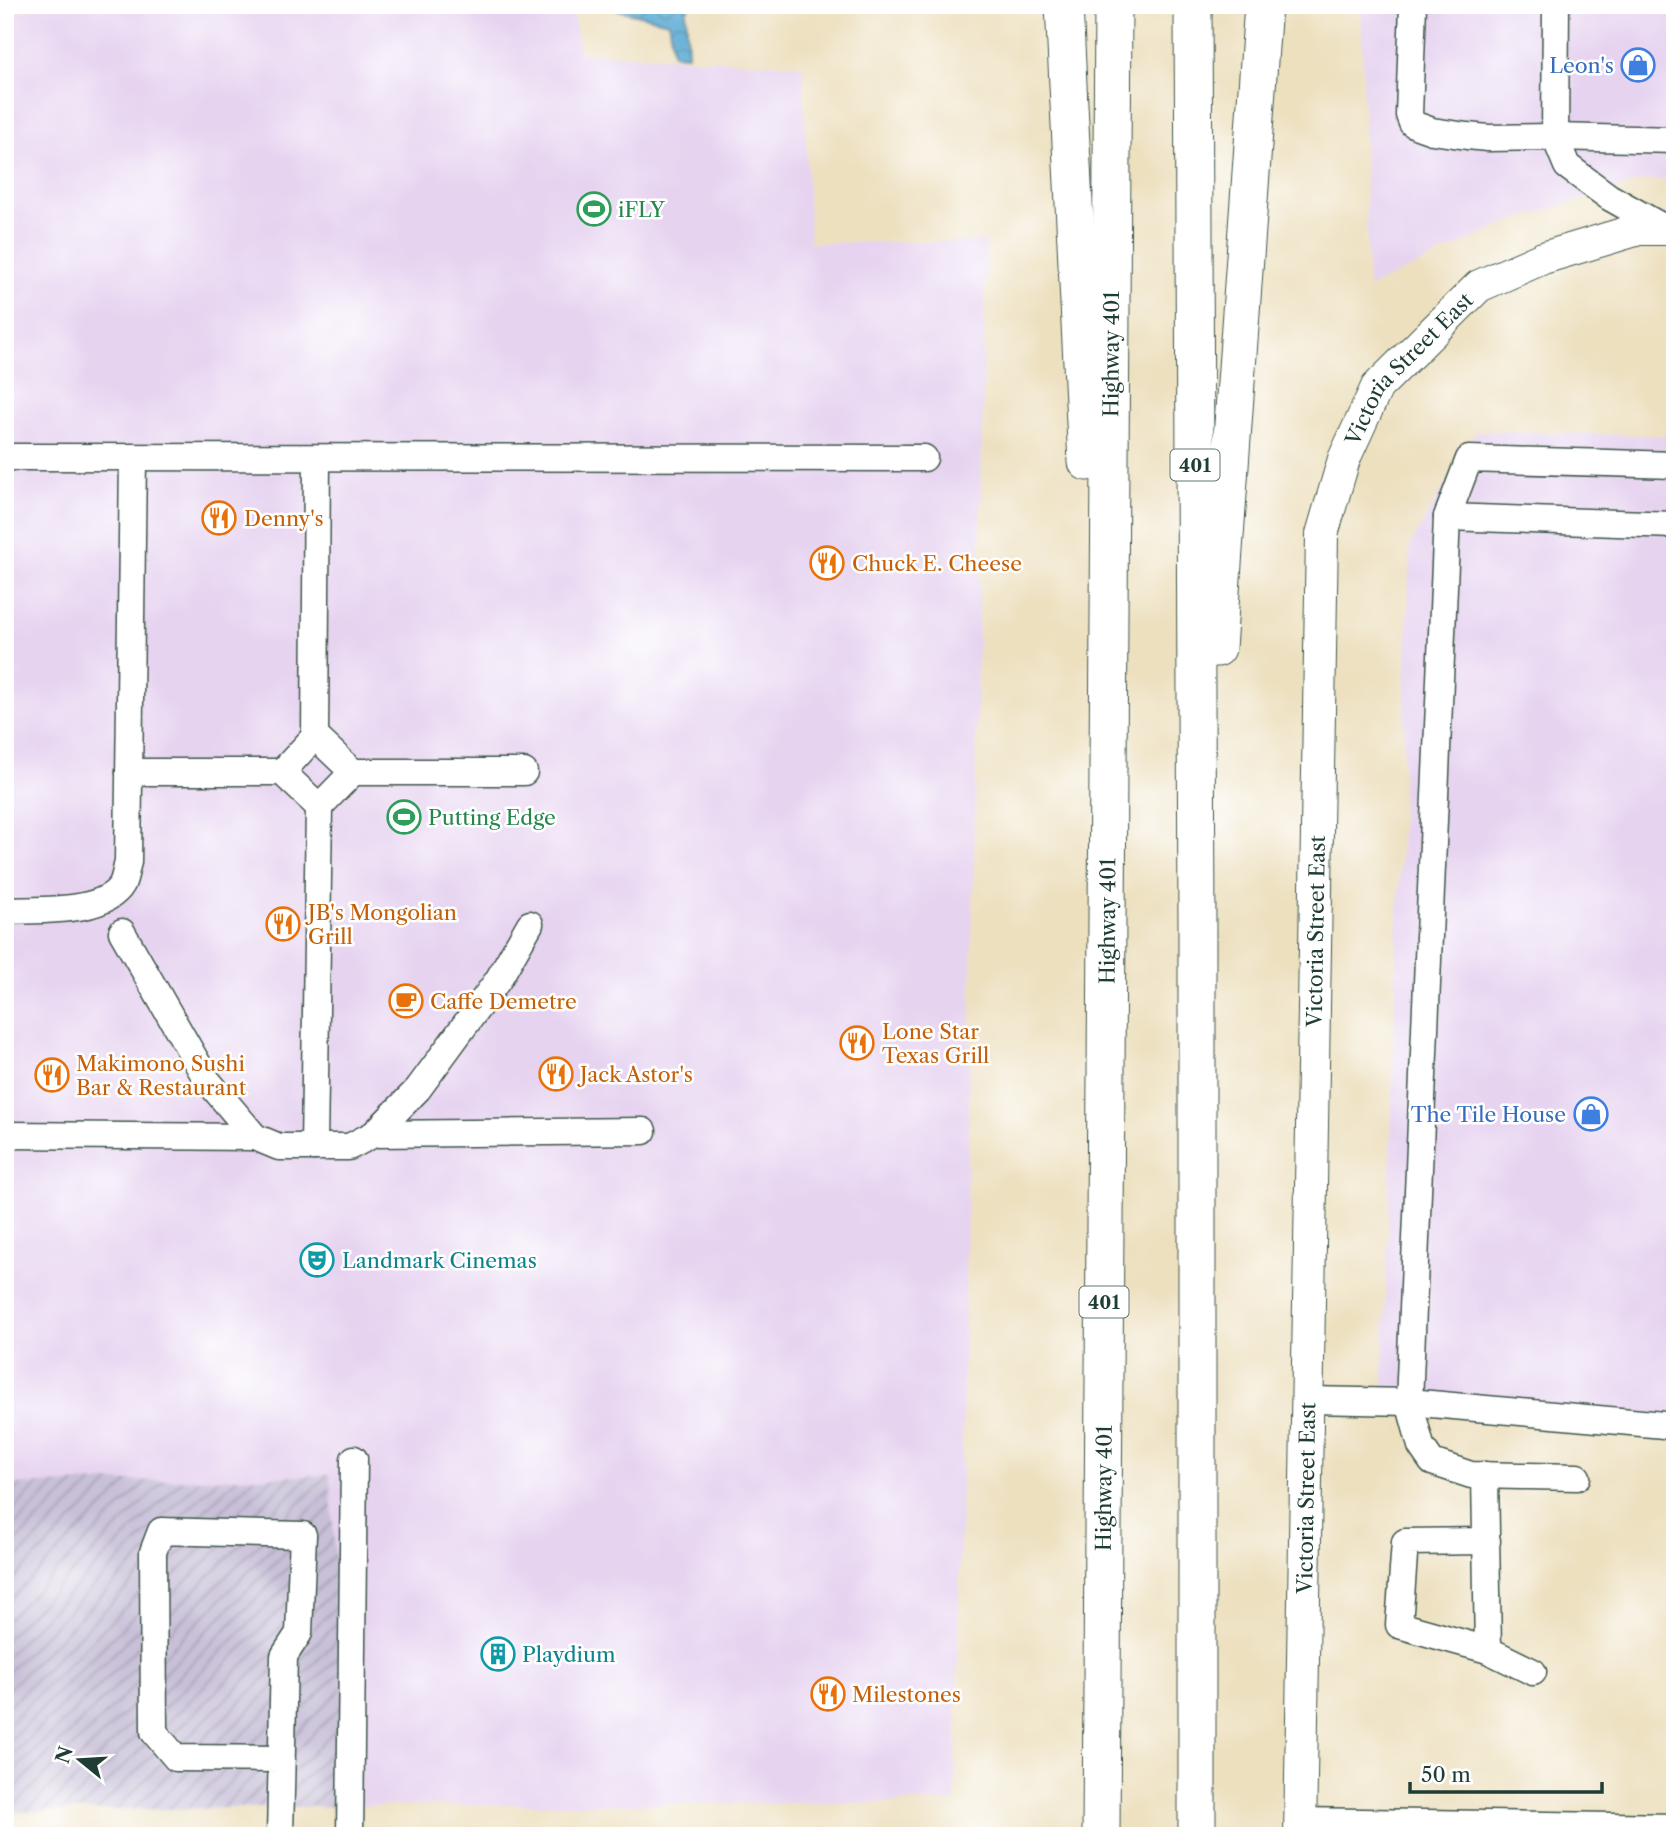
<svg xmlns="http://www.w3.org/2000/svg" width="1680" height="1841" font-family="'Libre Caslon Text',serif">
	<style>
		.built { fill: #e6d3f0 }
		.industrial { fill: url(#industrial-furrows) }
		.water { fill: url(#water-waves); stroke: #3c7384; stroke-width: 2 }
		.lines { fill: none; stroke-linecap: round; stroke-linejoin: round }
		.minor-casing { stroke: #3e5549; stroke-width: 29 }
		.major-casing { stroke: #3e5549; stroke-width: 34 }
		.highway-casing { stroke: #3e5549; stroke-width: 39 }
		.minor { stroke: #fff; stroke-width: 26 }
		.major { stroke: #fff; stroke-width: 32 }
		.highway { stroke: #fff; stroke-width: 37 }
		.labels { text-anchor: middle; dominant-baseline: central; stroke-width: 5; stroke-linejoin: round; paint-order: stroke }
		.shield { fill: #fff; stroke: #627771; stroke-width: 2 }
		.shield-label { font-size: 19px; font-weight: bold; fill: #1f3d34 }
		.shop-label { font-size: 21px; fill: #366cbe; stroke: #fff; text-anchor: end }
		.leisure-label { font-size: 21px; fill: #27864d; stroke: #fff; text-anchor: start }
		.street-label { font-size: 21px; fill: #1f3d34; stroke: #fff }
		.food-label { font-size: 21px; fill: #c56008; stroke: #fff; text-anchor: start }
		.culture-label { font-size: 21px; fill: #0d838f; stroke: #fff; text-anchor: start }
	</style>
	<defs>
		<pattern id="industrial-furrows" width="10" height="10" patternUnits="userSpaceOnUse" patternTransform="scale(1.75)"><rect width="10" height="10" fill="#c8c0d8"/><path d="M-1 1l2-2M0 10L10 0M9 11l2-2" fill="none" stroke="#a29db0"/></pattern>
		<pattern id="water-waves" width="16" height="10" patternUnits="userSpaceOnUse" patternTransform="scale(1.75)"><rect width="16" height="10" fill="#59a9d3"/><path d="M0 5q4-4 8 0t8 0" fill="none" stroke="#498bac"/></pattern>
	</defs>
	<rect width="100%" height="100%" fill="#fff"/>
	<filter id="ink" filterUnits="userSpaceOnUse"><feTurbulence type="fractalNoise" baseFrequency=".0143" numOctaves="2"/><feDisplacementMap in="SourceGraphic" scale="14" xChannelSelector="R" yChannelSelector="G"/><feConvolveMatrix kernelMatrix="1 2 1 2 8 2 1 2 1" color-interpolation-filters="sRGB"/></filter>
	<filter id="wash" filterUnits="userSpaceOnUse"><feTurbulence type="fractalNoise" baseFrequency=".00686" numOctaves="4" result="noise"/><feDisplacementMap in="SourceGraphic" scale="28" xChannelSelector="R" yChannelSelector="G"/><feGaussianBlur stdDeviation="1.57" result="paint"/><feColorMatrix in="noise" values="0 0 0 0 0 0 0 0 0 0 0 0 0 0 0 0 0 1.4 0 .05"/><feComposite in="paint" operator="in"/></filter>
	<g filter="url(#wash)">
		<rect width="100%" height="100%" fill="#ede0bf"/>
		<g class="built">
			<path d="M47 5H572L580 52 803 65 810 243 986 241 955 1802 351 1806 330 1475 5 1485V16Z"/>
			<path d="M1361 5H1675V180H1644L1512 221 1368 288Z"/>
			<path d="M1476 431 1675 436V1425L1382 1409 1410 545Z"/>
		</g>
		<path class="industrial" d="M330 1475 351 1806 5 1812V1485Z"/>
		<path class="water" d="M614 5H690L686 12 688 55 673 54 669 22 614 9Z"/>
	</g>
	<g filter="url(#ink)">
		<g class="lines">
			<defs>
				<g id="minor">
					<path d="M1413 5 1409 115 1412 123 1418 126 1432 131 1467 136 1488 138 1555 137 1675 140"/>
					<path d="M1556 5 1555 137 1567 166 1609 197 1666 229"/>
					<path d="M5 457 924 458"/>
					<path d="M1447 517 1675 525"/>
					<path d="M315 736 317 458"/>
					<path d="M129 772H282"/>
					<path d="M353 772 319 807 282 772 315 736 353 772H524"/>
					<path d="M5 911C37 909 104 915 122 884 125 878 126 869 128 862L133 457"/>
					<path d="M122 932 207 1080 255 1137 279 1147H349L374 1134 418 1089 498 980 530 924"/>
					<path d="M374 1134 643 1131"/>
					<path d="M5 1135 255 1137"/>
					<path d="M314 1147 319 807"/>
					<path d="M1308 1400 1409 1402 1675 1426"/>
					<path d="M1485 1475 1488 1650 1399 1625 1405 1542 1487 1541"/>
					<path d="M1577 1477 1471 1475 1432 1462 1421 1446 1409 1402 1447 517 1469 459 1675 465"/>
					<path d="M1488 1650 1533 1672"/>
					<path d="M1299 1821 1675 1827"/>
					<path d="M280 1836 284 1656 299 1633 303 1535 161 1531 153 1552 154 1732 176 1758 282 1759"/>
					<path d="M350 1836 354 1459"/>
				</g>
				<g id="major">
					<path id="s1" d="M1300 1836 1322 534 1344 459 1377 387 1479 286 1543 258 1639 229H1675"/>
				</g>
				<g id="highway">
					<path d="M1064 5 1087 462"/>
					<path d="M1193 5 1197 925V1836"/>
					<path d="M1217 648 1263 5"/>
					<path id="s2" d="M1101 1836 1113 5"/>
				</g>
			</defs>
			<use href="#minor" class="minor-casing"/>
			<use href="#major" class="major-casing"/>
			<use href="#highway" class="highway-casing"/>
			<use href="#minor" class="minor"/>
			<use href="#major" class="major"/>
			<use href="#highway" class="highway"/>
		</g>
	</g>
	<defs>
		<symbol id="shop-ring" viewBox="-11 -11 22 22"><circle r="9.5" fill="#fff" stroke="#3f7fe0" stroke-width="1.5"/><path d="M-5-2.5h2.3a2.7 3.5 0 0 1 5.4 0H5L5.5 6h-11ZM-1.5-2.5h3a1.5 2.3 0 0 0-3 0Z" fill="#3f7fe0"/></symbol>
		<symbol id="stadium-ring" viewBox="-11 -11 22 22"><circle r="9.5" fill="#fff" stroke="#2e9e5b" stroke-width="1.5"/><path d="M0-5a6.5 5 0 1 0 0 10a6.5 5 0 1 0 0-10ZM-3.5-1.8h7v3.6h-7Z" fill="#2e9e5b"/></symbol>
		<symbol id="restaurant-ring" viewBox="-11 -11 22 22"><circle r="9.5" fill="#fff" stroke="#e8710a" stroke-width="1.5"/><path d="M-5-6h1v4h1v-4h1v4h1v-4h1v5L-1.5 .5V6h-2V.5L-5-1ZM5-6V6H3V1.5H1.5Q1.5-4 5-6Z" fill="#e8710a"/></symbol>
		<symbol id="cafe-ring" viewBox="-11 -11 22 22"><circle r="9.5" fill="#fff" stroke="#e8710a" stroke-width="1.5"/><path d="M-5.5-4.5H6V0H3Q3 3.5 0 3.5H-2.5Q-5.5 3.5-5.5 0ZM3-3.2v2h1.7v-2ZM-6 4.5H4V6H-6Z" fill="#e8710a"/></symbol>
		<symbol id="theatre-ring" viewBox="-11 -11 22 22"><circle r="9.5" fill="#fff" stroke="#0f9aa8" stroke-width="1.5"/><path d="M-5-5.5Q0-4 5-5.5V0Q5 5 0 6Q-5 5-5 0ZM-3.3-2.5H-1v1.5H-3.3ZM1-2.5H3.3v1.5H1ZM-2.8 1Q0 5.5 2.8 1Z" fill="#0f9aa8"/></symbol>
		<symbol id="building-ring" viewBox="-11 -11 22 22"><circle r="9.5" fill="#fff" stroke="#0f9aa8" stroke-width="1.5"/><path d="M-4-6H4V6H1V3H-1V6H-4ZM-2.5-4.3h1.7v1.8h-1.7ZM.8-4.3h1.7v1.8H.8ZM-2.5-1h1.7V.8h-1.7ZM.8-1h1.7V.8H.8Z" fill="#0f9aa8"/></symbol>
	</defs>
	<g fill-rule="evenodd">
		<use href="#shop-ring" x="1619" y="46" width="38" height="38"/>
		<use href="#stadium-ring" x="575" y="190" width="38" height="38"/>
		<use href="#restaurant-ring" x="200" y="499" width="38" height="38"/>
		<use href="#restaurant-ring" x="808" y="544" width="38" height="38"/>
		<use href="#stadium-ring" x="385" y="798" width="38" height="38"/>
		<use href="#restaurant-ring" x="264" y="905" width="38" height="38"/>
		<use href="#cafe-ring" x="387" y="982" width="38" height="38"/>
		<use href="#restaurant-ring" x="838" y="1024" width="38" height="38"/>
		<use href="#restaurant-ring" x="537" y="1055" width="38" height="38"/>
		<use href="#restaurant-ring" x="33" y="1056" width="38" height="38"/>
		<use href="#shop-ring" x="1572" y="1095" width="38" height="38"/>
		<use href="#theatre-ring" x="298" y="1241" width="38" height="38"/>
		<use href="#building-ring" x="479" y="1635" width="38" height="38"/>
		<use href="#restaurant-ring" x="809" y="1675" width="38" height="38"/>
	</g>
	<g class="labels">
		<g class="shield">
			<rect x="1170.5" y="449.5" width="49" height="31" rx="5"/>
			<rect x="1079.5" y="1286.5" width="49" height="31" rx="5"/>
		</g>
		<g class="shield-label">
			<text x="1195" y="465">401</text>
			<text x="1104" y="1302">401</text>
		</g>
		<g class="shop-label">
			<text x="1614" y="65">Leon's</text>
			<text x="1566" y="1114">The Tile House</text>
		</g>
		<g class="leisure-label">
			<text x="618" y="209">iFLY</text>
			<text x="428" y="817">Putting Edge</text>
		</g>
		<g class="street-label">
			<text stroke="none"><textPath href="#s2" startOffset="1482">Highway 401</textPath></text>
			<text stroke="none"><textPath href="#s1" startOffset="1493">Victoria Street East</textPath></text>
			<text stroke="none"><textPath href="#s2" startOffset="915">Highway 401</textPath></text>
			<text stroke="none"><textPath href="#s1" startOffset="905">Victoria Street East</textPath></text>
			<text stroke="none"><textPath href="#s2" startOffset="348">Highway 401</textPath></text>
			<text stroke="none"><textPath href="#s1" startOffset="338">Victoria Street East</textPath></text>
		</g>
		<g class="food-label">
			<text x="244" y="518">Denny's</text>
			<text x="852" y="563">Chuck E. Cheese</text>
			<text x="308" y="912">JB's Mongolian<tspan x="308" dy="24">Grill</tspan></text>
			<text x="430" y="1001">Caffe Demetre</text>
			<text x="882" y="1031">Lone Star<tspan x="882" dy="24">Texas Grill</tspan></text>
			<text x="76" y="1063">Makimono Sushi<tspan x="76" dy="24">Bar &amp; Restaurant</tspan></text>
			<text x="580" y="1074">Jack Astor's</text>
			<text x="852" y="1694">Milestones</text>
		</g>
		<g class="culture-label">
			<text x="342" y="1260">Landmark Cinemas</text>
			<text x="522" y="1654">Playdium</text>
		</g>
	</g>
	<rect width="1680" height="1841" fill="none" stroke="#fff" stroke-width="28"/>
	<g transform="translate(80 1760) rotate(288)" stroke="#ffffff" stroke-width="5" paint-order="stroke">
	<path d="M0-5L12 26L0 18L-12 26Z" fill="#1f3d34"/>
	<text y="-10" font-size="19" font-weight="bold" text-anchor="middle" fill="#1f3d34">N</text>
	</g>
	<path d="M1410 1782v10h192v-10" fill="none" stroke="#1f3d34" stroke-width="3.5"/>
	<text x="1421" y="1782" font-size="21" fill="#1f3d34" stroke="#ffffff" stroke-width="5" paint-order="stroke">50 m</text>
</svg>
